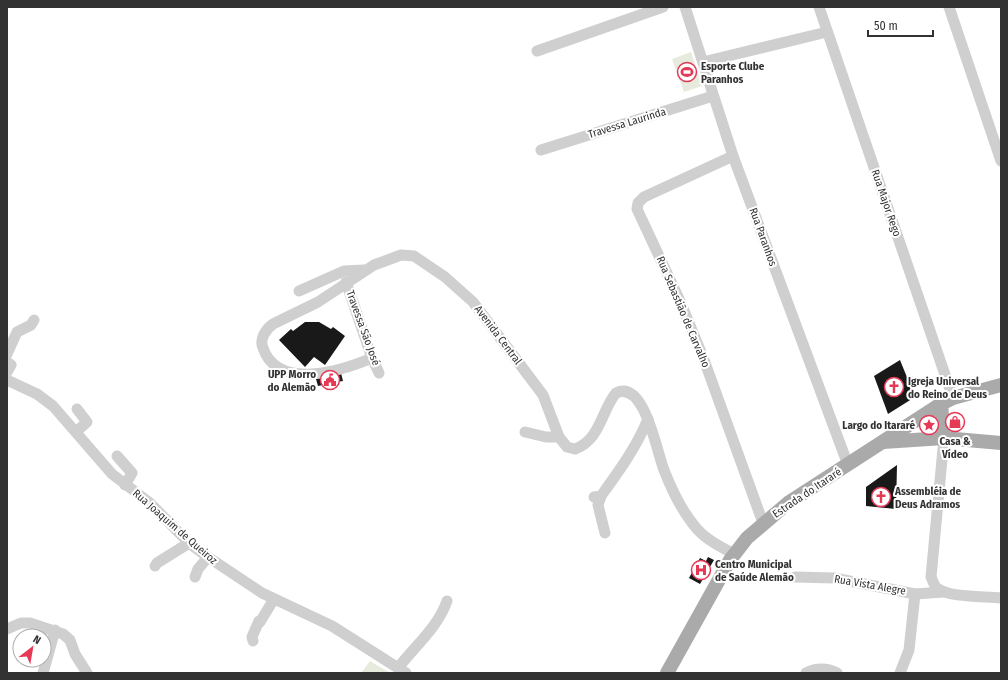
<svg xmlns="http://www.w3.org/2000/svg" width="1008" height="680" font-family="'Fira Sans Condensed',sans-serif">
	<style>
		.green { fill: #e6ebde }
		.building { fill: #191919 }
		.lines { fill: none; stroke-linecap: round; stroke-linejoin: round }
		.minor { stroke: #cfcfcf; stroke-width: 11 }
		.major { stroke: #aaa; stroke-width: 14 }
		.labels { text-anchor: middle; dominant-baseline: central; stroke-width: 4; stroke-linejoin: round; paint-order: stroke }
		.poi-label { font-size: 11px; font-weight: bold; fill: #323232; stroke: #fff; text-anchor: start }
		.street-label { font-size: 11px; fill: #323232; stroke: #fff }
	</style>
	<rect width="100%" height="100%" fill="#fff"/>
	<g class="green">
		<path d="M691 52 702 86 684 92 672 59Z"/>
		<path d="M370 661 390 673H361Z"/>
	</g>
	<g class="building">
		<path d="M305 322H319L331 329 333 327 345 336 325 365 314 357 305 367 279 340 291 329 293 331Z"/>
		<path d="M900 360 915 397 888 414 874 376Z"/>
		<path d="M341 373 343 381 337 382 335 387H330L328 384 318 386 316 379Z"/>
		<path d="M897 465 896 509 866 506V487Z"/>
		<path d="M708 557 714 560 700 584 689 578 700 558 706 561Z"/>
	</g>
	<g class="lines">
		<g class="minor">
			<path d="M685 7 733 156 848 465"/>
			<path d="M819 7 953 398"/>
			<path d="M949 7 1001 161"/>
			<path d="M537 51 663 7"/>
			<path d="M703 62 827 32"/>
			<path d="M541 150 713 96"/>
			<path d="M733 156 644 197 638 203 637 209 680 301 703 357 763 523"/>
			<path d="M346 282 372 358 379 373"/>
			<path d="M299 291 344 271 364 270"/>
			<path d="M7 354 17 332 31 325 34 320"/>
			<path d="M372 358C341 371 278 391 263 348 259 339 266 329 273 324L318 302 374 265 401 255 414 256 445 277 473 302 543 395 559 437 567 447 575 449C601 439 601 411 616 393 645 379 657 454 664 470 671 488 681 509 693 524 704 539 719 546 734 554"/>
			<path d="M7 362 11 365 7 372"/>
			<path d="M7 380 37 394 53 406 112 474 150 503 189 543 208 557 262 593 332 626 406 673"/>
			<path d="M76 432 87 422 77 409"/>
			<path d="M525 432 546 437H559"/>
			<path d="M944 438 931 577C933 581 934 586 937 588 949 598 985 596 1001 598"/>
			<path d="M117 456 132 473 125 485"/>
			<path d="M601 496 598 505 605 533"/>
			<path d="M594 497 601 496C619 471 636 448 648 419"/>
			<path d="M155 566 157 563 189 543"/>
			<path d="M195 577 198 569 208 557"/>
			<path d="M795 577 834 578 915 594 944 592"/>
			<path d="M7 629 21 623H30L63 634 70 640 75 654 87 673"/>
			<path d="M253 641 252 637 259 621 260 622 274 599"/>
			<path d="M398 668C415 646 438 627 447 601"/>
			<path d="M43 673 55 630"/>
			<path d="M806 673C816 668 827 668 837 673"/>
			<path d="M900 673 909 650 915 594"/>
		</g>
		<g class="major">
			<path d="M941 404 944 438"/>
			<path d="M883 442 944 438 1001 443"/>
			<path d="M667 673 730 560 747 538 788 503 941 404 953 398 1001 385"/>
		</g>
	</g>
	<defs>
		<symbol id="stadium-ring" viewBox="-11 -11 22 22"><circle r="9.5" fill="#fff" stroke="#e53956" stroke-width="1.5"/><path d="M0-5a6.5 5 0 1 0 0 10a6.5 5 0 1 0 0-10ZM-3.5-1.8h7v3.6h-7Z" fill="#e53956"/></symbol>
		<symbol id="civic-ring" viewBox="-11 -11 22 22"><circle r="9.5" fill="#fff" stroke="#e53956" stroke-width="1.5"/><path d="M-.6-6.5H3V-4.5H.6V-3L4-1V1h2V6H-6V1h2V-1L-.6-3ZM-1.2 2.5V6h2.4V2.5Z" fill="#e53956"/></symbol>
		<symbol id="church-ring" viewBox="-11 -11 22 22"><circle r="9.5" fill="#fff" stroke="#e53956" stroke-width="1.5"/><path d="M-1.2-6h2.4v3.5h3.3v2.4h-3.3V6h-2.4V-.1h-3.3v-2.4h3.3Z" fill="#e53956"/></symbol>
		<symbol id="shop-ring" viewBox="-11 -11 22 22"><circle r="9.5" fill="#fff" stroke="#e53956" stroke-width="1.5"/><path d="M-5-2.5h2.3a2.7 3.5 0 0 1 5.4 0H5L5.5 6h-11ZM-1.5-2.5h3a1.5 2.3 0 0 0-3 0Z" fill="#e53956"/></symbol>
		<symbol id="sight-ring" viewBox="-11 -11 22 22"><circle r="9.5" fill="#fff" stroke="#e53956" stroke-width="1.5"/><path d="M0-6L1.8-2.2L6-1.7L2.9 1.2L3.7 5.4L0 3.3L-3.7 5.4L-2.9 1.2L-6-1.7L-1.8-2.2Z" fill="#e53956"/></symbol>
		<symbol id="hospital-ring" viewBox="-11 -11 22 22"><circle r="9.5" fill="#fff" stroke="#e53956" stroke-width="1.5"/><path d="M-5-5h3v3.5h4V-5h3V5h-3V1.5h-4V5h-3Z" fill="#e53956"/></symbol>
	</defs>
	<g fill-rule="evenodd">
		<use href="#stadium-ring" x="676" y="61" width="22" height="22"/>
		<use href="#civic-ring" x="319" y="369" width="22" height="22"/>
		<use href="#church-ring" x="883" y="376" width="22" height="22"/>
		<use href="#shop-ring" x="944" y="411" width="22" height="22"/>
		<use href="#sight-ring" x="918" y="414" width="22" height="22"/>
		<use href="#church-ring" x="870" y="486" width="22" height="22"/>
		<use href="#hospital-ring" x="690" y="559" width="22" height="22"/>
	</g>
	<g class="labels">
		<g class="poi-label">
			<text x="701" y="66">Esporte Clube<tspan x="701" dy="13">Paranhos</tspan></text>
			<text x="316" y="374" text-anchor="end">UPP Morro<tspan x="316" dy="13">do Alemão</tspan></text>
			<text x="908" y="381">Igreja Universal<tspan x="908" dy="13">do Reino de Deus</tspan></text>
			<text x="915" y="425" text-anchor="end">Largo do Itararé</text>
			<text x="955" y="441" text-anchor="middle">Casa &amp;<tspan x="955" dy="13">Vídeo</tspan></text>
			<text x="895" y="491">Assembléia de<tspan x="895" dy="13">Deus Adramos</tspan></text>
			<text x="715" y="564">Centro Municipal<tspan x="715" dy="13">de Saúde Alemão</tspan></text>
		</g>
		<g class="street-label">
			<text transform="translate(627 123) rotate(-17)">Travessa Laurinda</text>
			<text transform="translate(886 203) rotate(71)">Rua Major Rego</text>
			<text transform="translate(763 237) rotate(70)">Rua Paranhos</text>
			<text transform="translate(683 312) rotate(67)">Rua Sebastião de Carvalho</text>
			<text transform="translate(363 328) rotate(70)">Travessa São José</text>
			<text transform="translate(498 335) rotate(53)">Avenida Central</text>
			<text transform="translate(807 493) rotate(-34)">Estrada do Itararé</text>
			<text transform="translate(175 527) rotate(41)">Rua Joaquim de Queiroz</text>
			<text transform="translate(870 585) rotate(10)">Rua Vista Alegre</text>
		</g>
	</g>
	<rect width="1008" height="680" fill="none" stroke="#323232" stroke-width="16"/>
	<g transform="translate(32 648) rotate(31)"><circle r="19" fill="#ffffff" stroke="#adadad"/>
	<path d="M0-3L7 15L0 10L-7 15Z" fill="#e53956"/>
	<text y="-6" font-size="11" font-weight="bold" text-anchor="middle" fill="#323232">N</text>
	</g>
	<path d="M868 30v6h65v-6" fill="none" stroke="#323232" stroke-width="2"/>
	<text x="874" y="30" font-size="12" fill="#323232" stroke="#ffffff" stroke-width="3" paint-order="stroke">50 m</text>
</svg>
